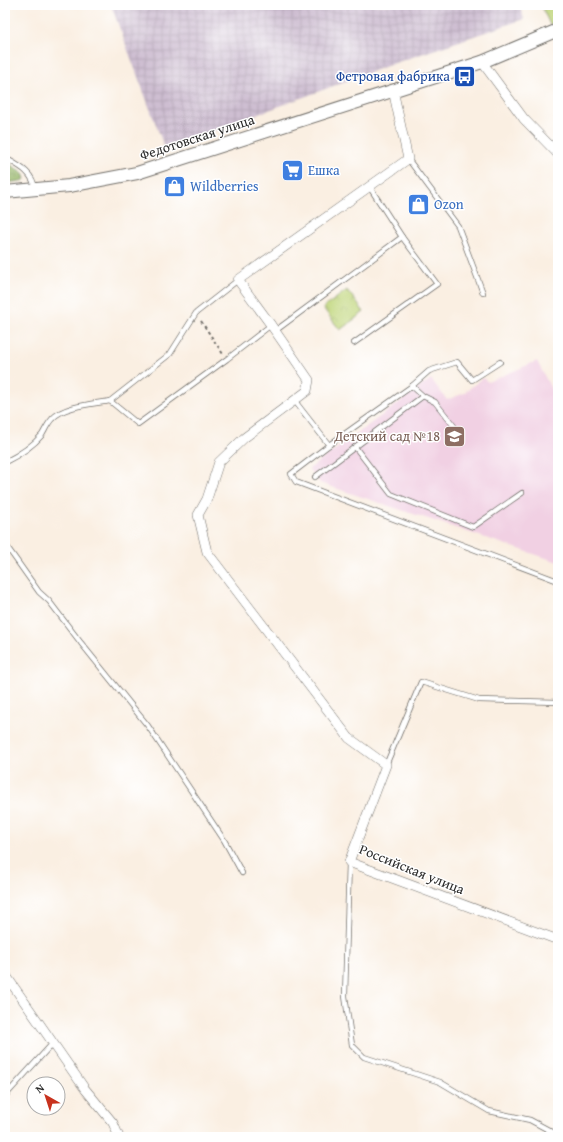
<svg xmlns="http://www.w3.org/2000/svg" width="563" height="1142" font-family="'Gentium Book Plus',serif">
	<style>
		.built { fill: #f1d0e3 }
		.industrial { fill: url(#industrial-grid) }
		.forest { fill: url(#forest-crowns); stroke: #62714a }
		.park { fill: url(#park-crowns); stroke: #768052 }
		.lines { fill: none; stroke-linecap: round; stroke-linejoin: round }
		.service-casing { stroke: #73706b; stroke-width: 6 }
		.minor-casing { stroke: #73706b; stroke-width: 10 }
		.tertiary-casing { stroke: #73706b; stroke-width: 14 }
		.path { stroke: #73706b; stroke-width: 2; stroke-dasharray: 3 3; stroke-linecap: butt }
		.service { stroke: #fff; stroke-width: 4.5 }
		.minor { stroke: #fff; stroke-width: 9 }
		.tertiary { stroke: #fff; stroke-width: 12 }
		.labels { text-anchor: middle; dominant-baseline: central; stroke-width: 3; stroke-linejoin: round; paint-order: stroke }
		.transit-label { font-size: 14px; fill: #164399; stroke: #fff; text-anchor: end }
		.street-label { font-size: 14px; fill: #2b2b2b; stroke: #fff }
		.shop-label { font-size: 14px; fill: #366cbe; stroke: #fff; text-anchor: start }
		.education-label { font-size: 14px; fill: #785e54; stroke: #fff; text-anchor: end }
	</style>
	<defs>
		<pattern id="industrial-grid" width="8" height="8" patternUnits="userSpaceOnUse"><rect width="8" height="8" fill="#cebed1"/><path d="M0 4h8M4 0v8" fill="none" stroke="#b1a3b4"/></pattern>
		<pattern id="forest-crowns" width="20" height="18" patternUnits="userSpaceOnUse"><rect width="20" height="18" fill="#98b76a"/><path d="M2 6a3 3 0 1 1 6 0M12 15a3 3 0 1 1 6 0" fill="none" stroke="#7c9557"/></pattern>
		<pattern id="park-crowns" width="20" height="18" patternUnits="userSpaceOnUse"><rect width="20" height="18" fill="#c0d67a"/><path d="M2 6a3 3 0 1 1 6 0M12 15a3 3 0 1 1 6 0" fill="none" stroke="#a5b86a"/></pattern>
	</defs>
	<rect width="100%" height="100%" fill="#fff"/>
	<filter id="ink" filterUnits="userSpaceOnUse"><feTurbulence type="fractalNoise" baseFrequency=".025" numOctaves="2"/><feDisplacementMap in="SourceGraphic" scale="8" xChannelSelector="R" yChannelSelector="G"/><feConvolveMatrix kernelMatrix="1 2 1 2 8 2 1 2 1" color-interpolation-filters="sRGB"/></filter>
	<filter id="wash" filterUnits="userSpaceOnUse"><feTurbulence type="fractalNoise" baseFrequency=".012" numOctaves="4" result="noise"/><feDisplacementMap in="SourceGraphic" scale="16" xChannelSelector="R" yChannelSelector="G"/><feGaussianBlur stdDeviation="0.9" result="paint"/><feColorMatrix in="noise" values="0 0 0 0 0 0 0 0 0 0 0 0 0 0 0 0 0 1.4 0 .05"/><feComposite in="paint" operator="in"/></filter>
	<g filter="url(#wash)">
		<rect width="100%" height="100%" fill="#faefe2"/>
		<path class="built" d="M537 361 558 403V562L320 483 309 469 431 379 447 400 467 392 466 391 483 378 488 382Z"/>
		<path class="industrial" d="M111 5H519L524 19 395 63 165 149Z"/>
		<path class="forest" d="M5 161 23 173 25 179 22 181 5 183Z"/>
		<g class="park">
			<path d="M541 5H558V21L550 25Z"/>
			<path d="M347 290 364 312 340 330 323 308Z"/>
		</g>
	</g>
	<g filter="url(#ink)">
		<g class="lines">
			<defs>
				<g id="service">
					<path d="M5 158C19 166 33 172 35 189"/>
					<path d="M408 159 458 226 483 293"/>
					<path d="M275 331 402 237 369 186"/>
					<path d="M354 343 437 284 402 237"/>
					<path d="M423 396 435 402 454 426"/>
					<path d="M294 400 329 445 291 474 296 482 558 581"/>
					<path d="M110 401 170 354 196 313 238 280"/>
					<path d="M329 445 412 386 429 371 457 362 472 380 500 362"/>
					<path d="M355 447 391 494 473 527 522 493"/>
					<path d="M5 462C19 455 32 447 42 435 45 430 48 423 52 419 63 406 93 404 110 401L138 424 227 359 271 325"/>
					<path d="M315 477 423 396 412 386"/>
					<path d="M5 544 39 592 49 601 81 643 148 726 224 840 242 873"/>
					<path d="M386 765 421 682 479 700 558 702"/>
					<path d="M349 862 345 996 352 1045 364 1057 440 1082 489 1111 530 1120 558 1135"/>
					<path d="M5 1096 53 1043"/>
				</g>
				<g id="minor">
					<path d="M482 62 524 119 558 154"/>
					<path d="M393 90 408 159 238 280 271 325 309 380 307 391 244 438 219 462 207 499 198 515 207 552 349 738 386 765 349 862 558 940"/>
					<path d="M5 974 85 1089 113 1123 119 1137"/>
				</g>
				<path id="tertiary" d="M5 192 69 186 137 173 482 62 558 30"/>
			</defs>
			<use href="#service" class="service-casing"/>
			<use href="#minor" class="minor-casing"/>
			<use href="#tertiary" class="tertiary-casing"/>
			<path class="path" d="M201 321 223 354"/>
			<use href="#service" class="service"/>
			<use href="#minor" class="minor"/>
			<use href="#tertiary" class="tertiary"/>
		</g>
	</g>
	<defs>
		<symbol id="bus-square" viewBox="-11 -11 22 22"><rect x="-9" y="-9" width="18" height="18" rx="4" fill="#1a4fb4" stroke="#fff"/><path d="M-5-6H5V4H4V6H2V4H-2V6H-4V4H-5ZM-3.5-4V0h7V-4ZM-3.5 1.2v1.5H-2V1.2ZM2 1.2v1.5H3.5V1.2Z" fill="#fff"/></symbol>
		<symbol id="supermarket-square" viewBox="-11 -11 22 22"><rect x="-9" y="-9" width="18" height="18" rx="4" fill="#3f7fe0" stroke="#fff"/><path d="M-6-5.5h2.5l.6 2H6L4.5 2H-2.5L-4.4-4H-6ZM-1.5 3.2a1.3 1.3 0 1 0 .1 0ZM3 3.2a1.3 1.3 0 1 0 .1 0Z" fill="#fff"/></symbol>
		<symbol id="shop-square" viewBox="-11 -11 22 22"><rect x="-9" y="-9" width="18" height="18" rx="4" fill="#3f7fe0" stroke="#fff"/><path d="M-5-2.5h2.3a2.7 3.5 0 0 1 5.4 0H5L5.5 6h-11ZM-1.5-2.5h3a1.5 2.3 0 0 0-3 0Z" fill="#fff"/></symbol>
		<symbol id="school-square" viewBox="-11 -11 22 22"><rect x="-9" y="-9" width="18" height="18" rx="4" fill="#8d6e63" stroke="#fff"/><path d="M0-5L7-2L0 1L-7-2ZM-4 1L0 2.5L4 1V4Q0 6-4 4Z" fill="#fff"/></symbol>
	</defs>
	<g fill-rule="evenodd">
		<use href="#bus-square" x="452" y="64" width="25" height="25"/>
		<use href="#supermarket-square" x="280" y="158" width="25" height="25"/>
		<use href="#shop-square" x="162" y="174" width="25" height="25"/>
		<use href="#shop-square" x="406" y="192" width="25" height="25"/>
		<use href="#school-square" x="442" y="424" width="25" height="25"/>
	</g>
	<g class="labels">
		<g class="transit-label">
			<text x="450" y="76">Фетровая фабрика</text>
		</g>
		<g class="street-label">
			<text transform="translate(197 137) rotate(-18)">Федотовская улица</text>
			<text transform="translate(412 869) rotate(22)">Российская улица</text>
		</g>
		<g class="shop-label">
			<text x="308" y="170">Ешка</text>
			<text x="190" y="186">Wildberries</text>
			<text x="434" y="204">Ozon</text>
		</g>
		<g class="education-label">
			<text x="440" y="436">Детский сад №18</text>
		</g>
	</g>
	<rect width="563" height="1142" fill="none" stroke="#fff" stroke-width="20"/>
	<g transform="translate(46 1096) rotate(321)"><circle r="19" fill="#ffffff" stroke="#aaaaaa"/>
	<path d="M0-3L7 15L0 10L-7 15Z" fill="#c8321e"/>
	<text y="-6" font-size="11" font-weight="bold" text-anchor="middle" fill="#2b2b2b">N</text>
	</g>
</svg>
